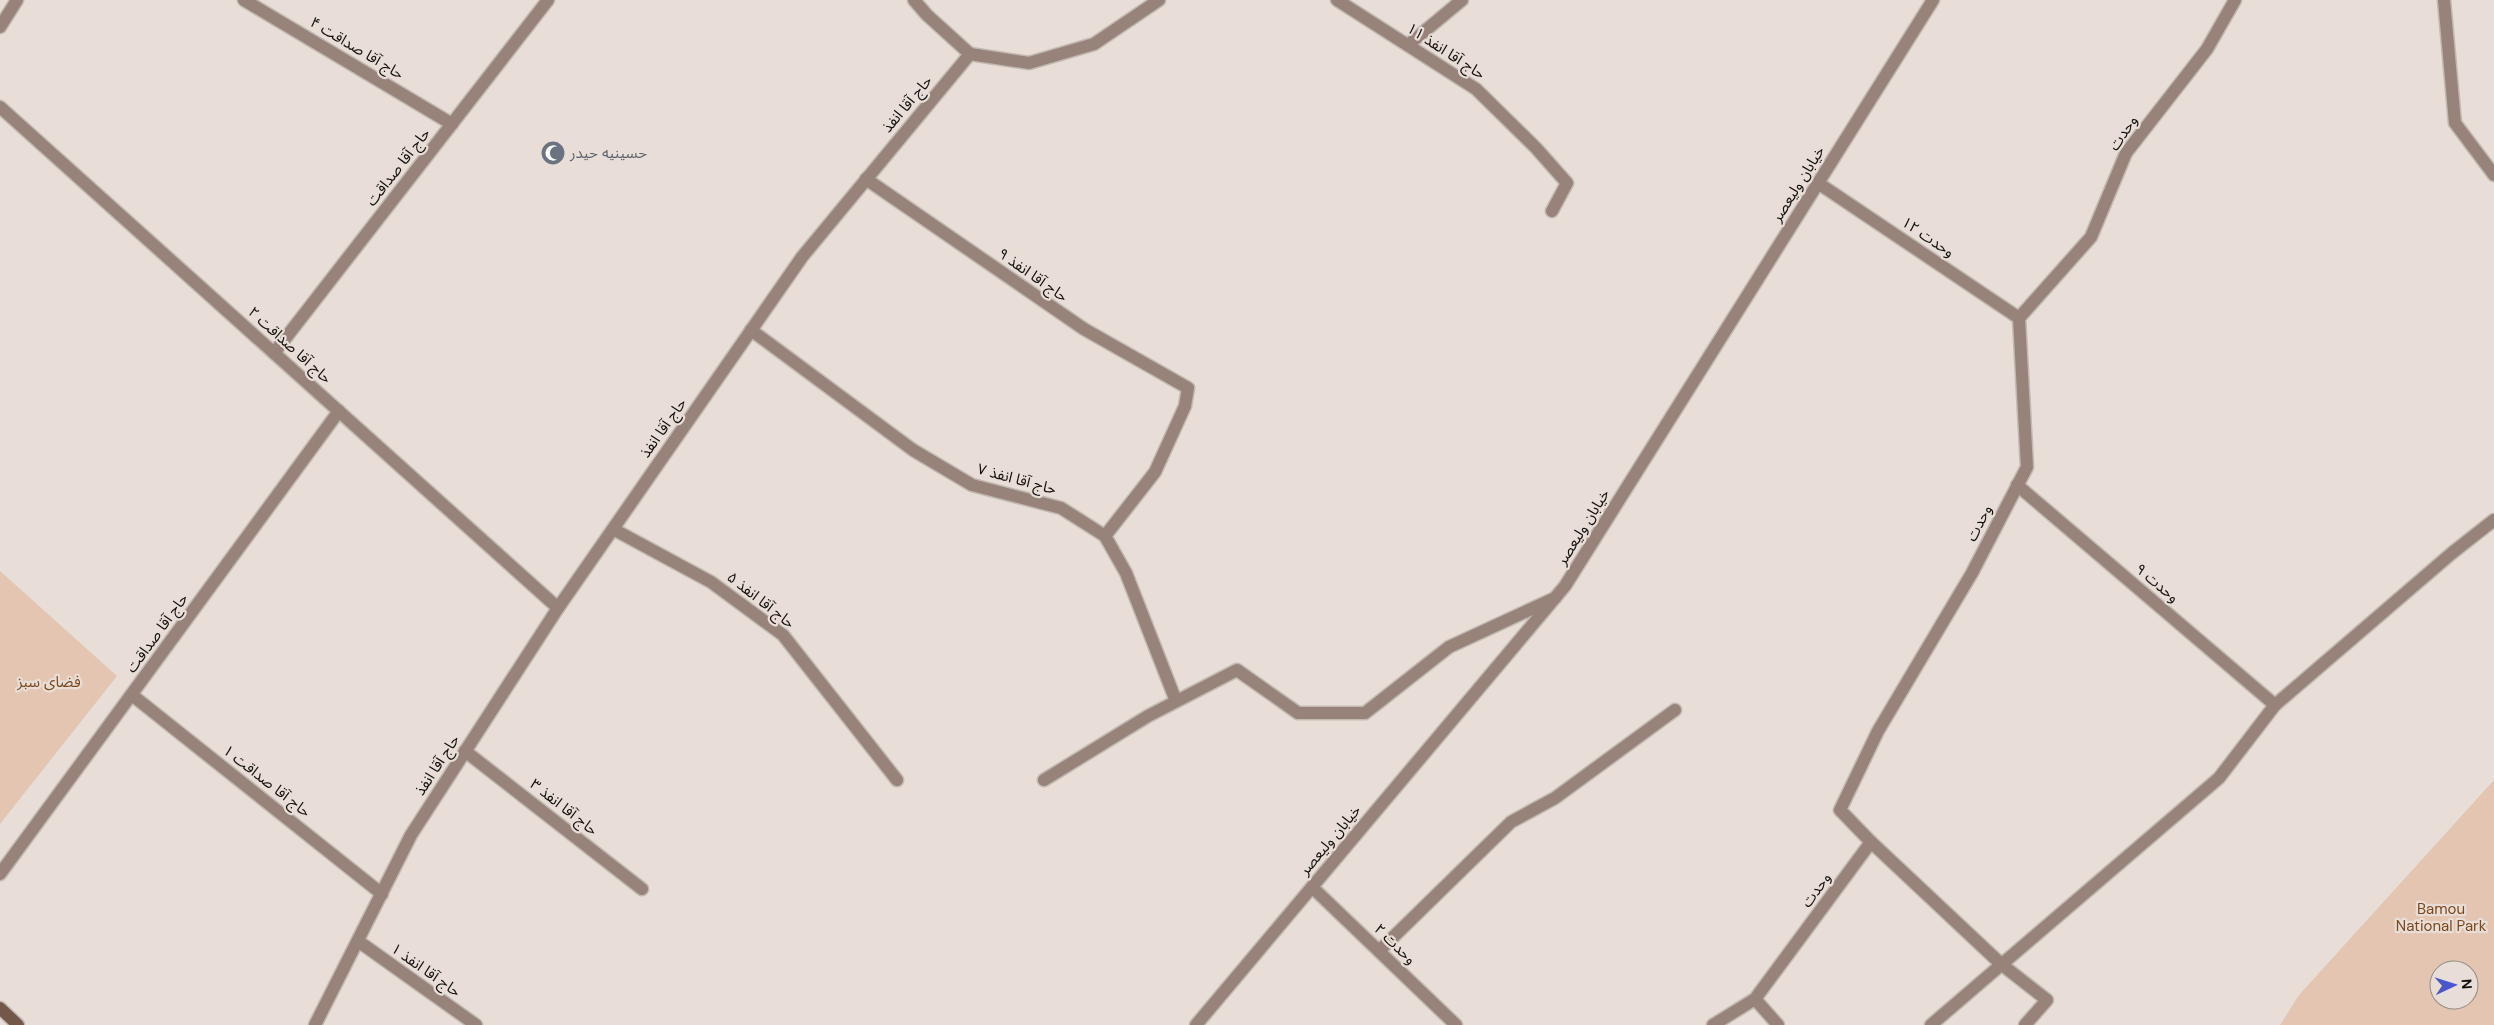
<svg xmlns="http://www.w3.org/2000/svg" width="2494" height="1025" font-family="'DM Sans','Noto Sans Arabic',sans-serif">
	<style>
		.green { fill: #e3c5b1; fill-rule: evenodd }
		.lines { fill: none; stroke-linecap: round; stroke-linejoin: round }
		.minor-casing { stroke: #c1b9b2; stroke-width: 15 }
		.tertiary-casing { stroke: #c1b9b2; stroke-width: 15 }
		.secondary-casing { stroke: #c1b9b2; stroke-width: 15 }
		.minor { stroke: #97837a; stroke-width: 12 }
		.tertiary { stroke: #97837a; stroke-width: 12 }
		.secondary { stroke: #73584a; stroke-width: 12 }
		.labels { text-anchor: middle; dominant-baseline: central; stroke-width: 4.5; stroke-linejoin: round; paint-order: stroke }
		.street-label { font-size: 15px; fill: #110e0c; stroke: #e8ded7 }
		.worship-label { font-size: 15px; fill: #5b616d; stroke: #e8ded7; text-anchor: start }
		.park-label { font-size: 15px; fill: #7c471b; stroke: #e8ded7 }
	</style>
	<rect width="100%" height="100%" fill="#e8ded7"/>
	<g class="green">
		<path d="M0 571 117 676 0 824Z"/>
		<path d="M2494 780V1025H2280L2299 995ZM2439 970H2469V1000H2439Z"/>
	</g>
	<g class="lines">
		<defs>
			<g id="minor">
				<path d="M244 0 452 124"/>
				<path d="M914 0 927 15 970 54"/>
				<path d="M1337 0 1476 89 1536 148 1567 183 1552 211"/>
				<path d="M2444 0 2455 123 2494 175"/>
				<path d="M1408 45 1462 0"/>
				<path d="M970 54 1029 63 1094 44 1159 0"/>
				<path d="M0 107 558 608"/>
				<path d="M866 179 1084 329 1188 388 1185 406 1155 472 1105 536"/>
				<path d="M1818 183 2019 318"/>
				<path d="M751 330 913 450 972 485 1061 508 1105 536 1126 573 1176 701"/>
				<path d="M274 353 548 0"/>
				<path d="M2017 485 2275 705"/>
				<path d="M613 529 711 582 783 635 897 780"/>
				<path d="M132 695 382 894"/>
				<path d="M465 751 642 889"/>
				<path d="M1044 780 1148 716 1237 670 1298 713H1365L1449 647 1555 598"/>
				<path d="M1871 842 2001 964 2047 1000 2025 1025"/>
				<path d="M0 874 339 411"/>
				<path d="M1312 887 1456 1025"/>
				<path d="M358 941 476 1025"/>
				<path d="M1379 951 1511 822 1555 798 1675 710"/>
				<path d="M1755 999 1778 1025"/>
				<path d="M315 1025 411 835 558 608 802 257 970 54"/>
				<path d="M1713 1025 1755 999 1871 842 1840 810 1878 731 1972 573 2027 467 2019 318 2091 237 2126 153 2207 49 2235 0"/>
				<path d="M1931 1025 2219 778 2275 705 2452 553 2494 520"/>
			</g>
			<g id="tertiary">
				<path d="M0 27 17 0"/>
				<path d="M1196 1025 1565 586 1933 0"/>
			</g>
			<path id="secondary" d="M0 1008 18 1025"/>
		</defs>
		<use href="#minor" class="minor-casing"/>
		<use href="#tertiary" class="tertiary-casing"/>
		<use href="#secondary" class="secondary-casing"/>
		<use href="#minor" class="minor"/>
		<use href="#tertiary" class="tertiary"/>
		<use href="#secondary" class="secondary"/>
	</g>
	<defs>
		<symbol id="mosque-disc" viewBox="-11 -11 22 22"><circle r="9.5" fill="#6b7280" stroke="#e8ded7"/><path d="M3.5-4.9A6 6 0 1 0 3.5 4.9A5 5 0 1 1 3.5-4.9Z" fill="#fff"/></symbol>
	</defs>
	<g fill-rule="evenodd">
		<use href="#mosque-disc" x="539" y="139" width="28" height="28"/>
	</g>
	<g class="labels">
		<g class="street-label">
			<text transform="translate(357 48) rotate(31)">حاج آقا صداقت ۴</text>
			<text transform="translate(1446 51) rotate(33)">حاج آقا انفذ ۱۱</text>
			<text transform="translate(907 104) rotate(-50)">حاج آقا انفذ</text>
			<text transform="translate(2123 133) rotate(-56)">وحدت</text>
			<text transform="translate(398 167) rotate(-52)">حاج آقا صداقت</text>
			<text transform="translate(1798 184) rotate(-58)">خیابان ولیعصر</text>
			<text transform="translate(1928 237) rotate(34)">وحدت ۱۲</text>
			<text transform="translate(1033 275) rotate(35)">حاج آقا انفذ ۹</text>
			<text transform="translate(290 345) rotate(42)">حاج آقا صداقت ۲</text>
			<text transform="translate(663 428) rotate(-55)">حاج آقا انفذ</text>
			<text transform="translate(1017 479) rotate(15)">حاج آقا انفذ ۷</text>
			<text transform="translate(1979 523) rotate(-63)">وحدت</text>
			<text transform="translate(1583 527) rotate(-58)">خیابان ولیعصر</text>
			<text transform="translate(2157 583) rotate(40)">وحدت ۹</text>
			<text transform="translate(761 600) rotate(38)">حاج آقا انفذ ۵</text>
			<text transform="translate(157 633) rotate(-54)">حاج آقا صداقت</text>
			<text transform="translate(437 765) rotate(-57)">حاج آقا انفذ</text>
			<text transform="translate(267 781) rotate(38)">حاج آقا صداقت ۱</text>
			<text transform="translate(564 807) rotate(38)">حاج آقا انفذ ۳</text>
			<text transform="translate(1330 840) rotate(-50)">خیابان ولیعصر</text>
			<text transform="translate(1816 890) rotate(-54)">وحدت</text>
			<text transform="translate(1395 944) rotate(44)">وحدت ۲</text>
			<text transform="translate(426 970) rotate(35)">حاج آقا انفذ ۱</text>
		</g>
		<g class="worship-label">
			<text x="570" y="153">حسینیه حیدر</text>
		</g>
		<g class="park-label">
			<text x="49" y="682">فضای سبز</text>
			<text x="2441" y="909">Bamou<tspan x="2441" dy="17">National Park</tspan></text>
		</g>
	</g>
	<g transform="translate(2454 985) rotate(86)"><circle r="24" fill="#e8ded7" stroke="#928b86"/>
	<path d="M0-4L9 19L0 12L-9 19Z" fill="#4b56cb"/>
	<text y="-8" font-size="14" font-weight="bold" text-anchor="middle" fill="#110e0c">N</text>
	</g>
</svg>
